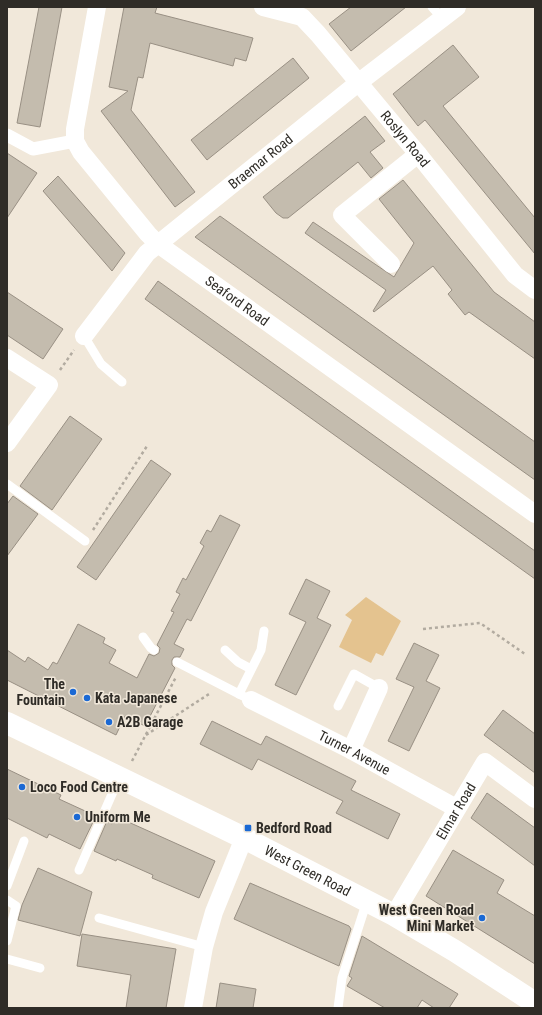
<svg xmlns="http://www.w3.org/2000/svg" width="542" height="1015" font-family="'Roboto Condensed',sans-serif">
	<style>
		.green { fill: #e4c38f }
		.building { fill: #c4bcae; stroke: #999084 }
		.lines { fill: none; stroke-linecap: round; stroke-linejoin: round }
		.path { stroke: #b2aba0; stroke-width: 2.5; stroke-dasharray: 3 3; stroke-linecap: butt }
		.service { stroke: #fff; stroke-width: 9 }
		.pedestrian { stroke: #fff; stroke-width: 13 }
		.minor { stroke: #fff; stroke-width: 18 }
		.primary { stroke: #fff; stroke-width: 22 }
		.poi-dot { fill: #1b69d4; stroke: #f1e8da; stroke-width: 1.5 }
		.labels { text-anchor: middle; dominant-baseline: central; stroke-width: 3; stroke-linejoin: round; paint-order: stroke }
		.street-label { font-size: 14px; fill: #2f2c27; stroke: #f1e8da }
		.poi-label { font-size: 14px; font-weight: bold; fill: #2f2c27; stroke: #f1e8da; text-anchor: start }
	</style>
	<rect width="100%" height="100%" fill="#f1e8da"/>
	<path class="green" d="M366 597 401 621 383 656 376 653 371 663 339 647 352 620 345 615Z"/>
	<g class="building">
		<path d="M39 7H62L40 127 17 123Z"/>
		<path d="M124 7H157L155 13 253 38 246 61 235 58 233 66 150 43 143 78 138 77 131 110 195 192 175 207 101 111 128 91 109 87Z"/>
		<path d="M351 7H406L351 51 329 24Z"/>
		<path d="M453 45 479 77 443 106 535 218V254L425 120 418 126 393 94Z"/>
		<path d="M293 58 309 78 207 160 191 140Z"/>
		<path d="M365 116 385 141 370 152 383 168 371 178 358 162 288 218H283L276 213 263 197Z"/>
		<path d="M7 153 37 173 7 218Z"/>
		<path d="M58 176 125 253 112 271 43 191Z"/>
		<path d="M403 180 494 292 535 322V359L469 312 465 315 448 294 452 290 433 266 374 312 373 311 386 290 305 233 313 222 394 277 414 243 379 199Z"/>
		<path d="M220 216 535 442V480L195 237Z"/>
		<path d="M158 281 535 551V579L145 299Z"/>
		<path d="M7 292 63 329 43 359 7 335Z"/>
		<path d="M70 416 102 439 52 510 20 486Z"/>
		<path d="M151 460 171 474 96 580 77 567Z"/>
		<path d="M13 496 38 514 7 556V504Z"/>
		<path d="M220 515 240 525 191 621 187 619 174 644 184 649 180 657H174L172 660V665L175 668 145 726 125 716 116 735 7 680V650L25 662 28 657 48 670 53 662 57 664 78 624 105 638 103 643 116 650 109 663 137 678 149 654 154 656 159 653 160 648 157 645 174 612 171 611 180 594 176 592 183 578 186 580 204 546 200 543 207 530 211 532Z"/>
		<path d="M306 579 330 591 317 618 331 625 296 695 275 685 306 622 289 614Z"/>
		<path d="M414 643 439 655 426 681 440 688 409 751 388 741 414 687 396 679Z"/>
		<path d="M503 710 535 734V773L484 735Z"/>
		<path d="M212 721 261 745 266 736 356 781 351 790 400 814 388 839 336 813 343 801 258 759 252 770 200 744Z"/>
		<path d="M7 769 61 795 59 799 96 816 80 849 49 834 47 838 7 818Z"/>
		<path d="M487 793 535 828V866L471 818Z"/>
		<path d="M115 816 215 861 199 898 152 878 153 875 117 859 116 861 94 851 107 821 112 824Z"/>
		<path d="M453 850 504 880 497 893 535 916V964L426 896Z"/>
		<path d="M38 868 92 892 80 936 18 920 22 905Z"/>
		<path d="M250 883 349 926 351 929 339 966 234 919Z"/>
		<path d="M82 934 176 949 166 1008H126L131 975 77 966Z"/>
		<path d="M362 936 458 994 449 1008H434L422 1000 417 1008H385L347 986 352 978 349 976Z"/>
		<path d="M220 983 256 989 253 1008H216Z"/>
	</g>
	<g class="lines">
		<g class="path">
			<path d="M60 370 74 350"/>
			<path d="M93 530 147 446"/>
			<path d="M423 629 480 623 525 654"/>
			<path d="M146 735 209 694"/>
			<path d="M132 761 176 677"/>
		</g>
		<g class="service">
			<path d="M432 7 442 18"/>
			<path d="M84 336 101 364 122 382"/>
			<path d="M7 484 85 541"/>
			<path d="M143 637 151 648 154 650"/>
			<path d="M225 650 238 662 251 669"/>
			<path d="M177 662 239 694"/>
			<path d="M251 700 239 694 261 650 264 631"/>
			<path d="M338 706 354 674 379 688"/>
			<path d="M79 870 119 778"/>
			<path d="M7 886 24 841"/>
			<path d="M7 900 16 906 7 941"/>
			<path d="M99 918 204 947"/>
			<path d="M7 959 40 968"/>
			<path d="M338 1008 342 978 367 901"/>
		</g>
		<path class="pedestrian" d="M7 135 33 149 75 141"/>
		<g class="minor">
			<path id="s1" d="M97 7 75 129V141L81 152 148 234 158 244 535 514"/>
			<path id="s2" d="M263 7 302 17 318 34 418 154 515 275 535 290"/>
			<path d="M391 264 342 215 418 154"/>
			<path id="s3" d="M84 336 147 253 358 83 457 7"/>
			<path d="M7 358 49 385 7 443"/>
			<path id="s4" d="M251 700 351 750 456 808"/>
			<path d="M351 750 379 688"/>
			<path id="s5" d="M394 915 485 762 535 799"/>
			<path d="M193 1008 204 947 214 912 244 838"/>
		</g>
		<path class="primary" id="s6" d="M7 723 244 838 394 915 455 951 535 1003"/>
	</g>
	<g class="poi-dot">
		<circle cx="73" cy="692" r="4"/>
		<circle cx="87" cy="698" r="4"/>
		<circle cx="109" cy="722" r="4"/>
		<circle cx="22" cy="787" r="4"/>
		<circle cx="77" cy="817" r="4"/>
		<rect x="244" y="824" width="8" height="8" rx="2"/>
		<circle cx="482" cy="918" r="4"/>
	</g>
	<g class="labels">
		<g class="street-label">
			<text stroke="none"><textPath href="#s2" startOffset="200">Roslyn Road</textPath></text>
			<text stroke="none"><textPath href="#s3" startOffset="250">Braemar Road</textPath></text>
			<text stroke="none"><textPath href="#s1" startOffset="366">Seaford Road</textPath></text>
			<text stroke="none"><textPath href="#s4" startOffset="116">Turner Avenue</textPath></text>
			<text stroke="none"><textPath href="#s5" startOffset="121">Elmar Road</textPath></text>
			<text stroke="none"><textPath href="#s6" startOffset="335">West Green Road</textPath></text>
		</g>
		<g class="poi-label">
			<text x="65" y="684" text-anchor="end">The<tspan x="65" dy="16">Fountain</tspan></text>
			<text x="95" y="698">Kata Japanese</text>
			<text x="117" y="722">A2B Garage</text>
			<text x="30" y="787">Loco Food Centre</text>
			<text x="85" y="817">Uniform Me</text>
			<text x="256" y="828">Bedford Road</text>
			<text x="474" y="910" text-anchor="end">West Green Road<tspan x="474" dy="16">Mini Market</tspan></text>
		</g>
	</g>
	<rect width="542" height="1015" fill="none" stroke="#2f2c27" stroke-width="16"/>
</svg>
